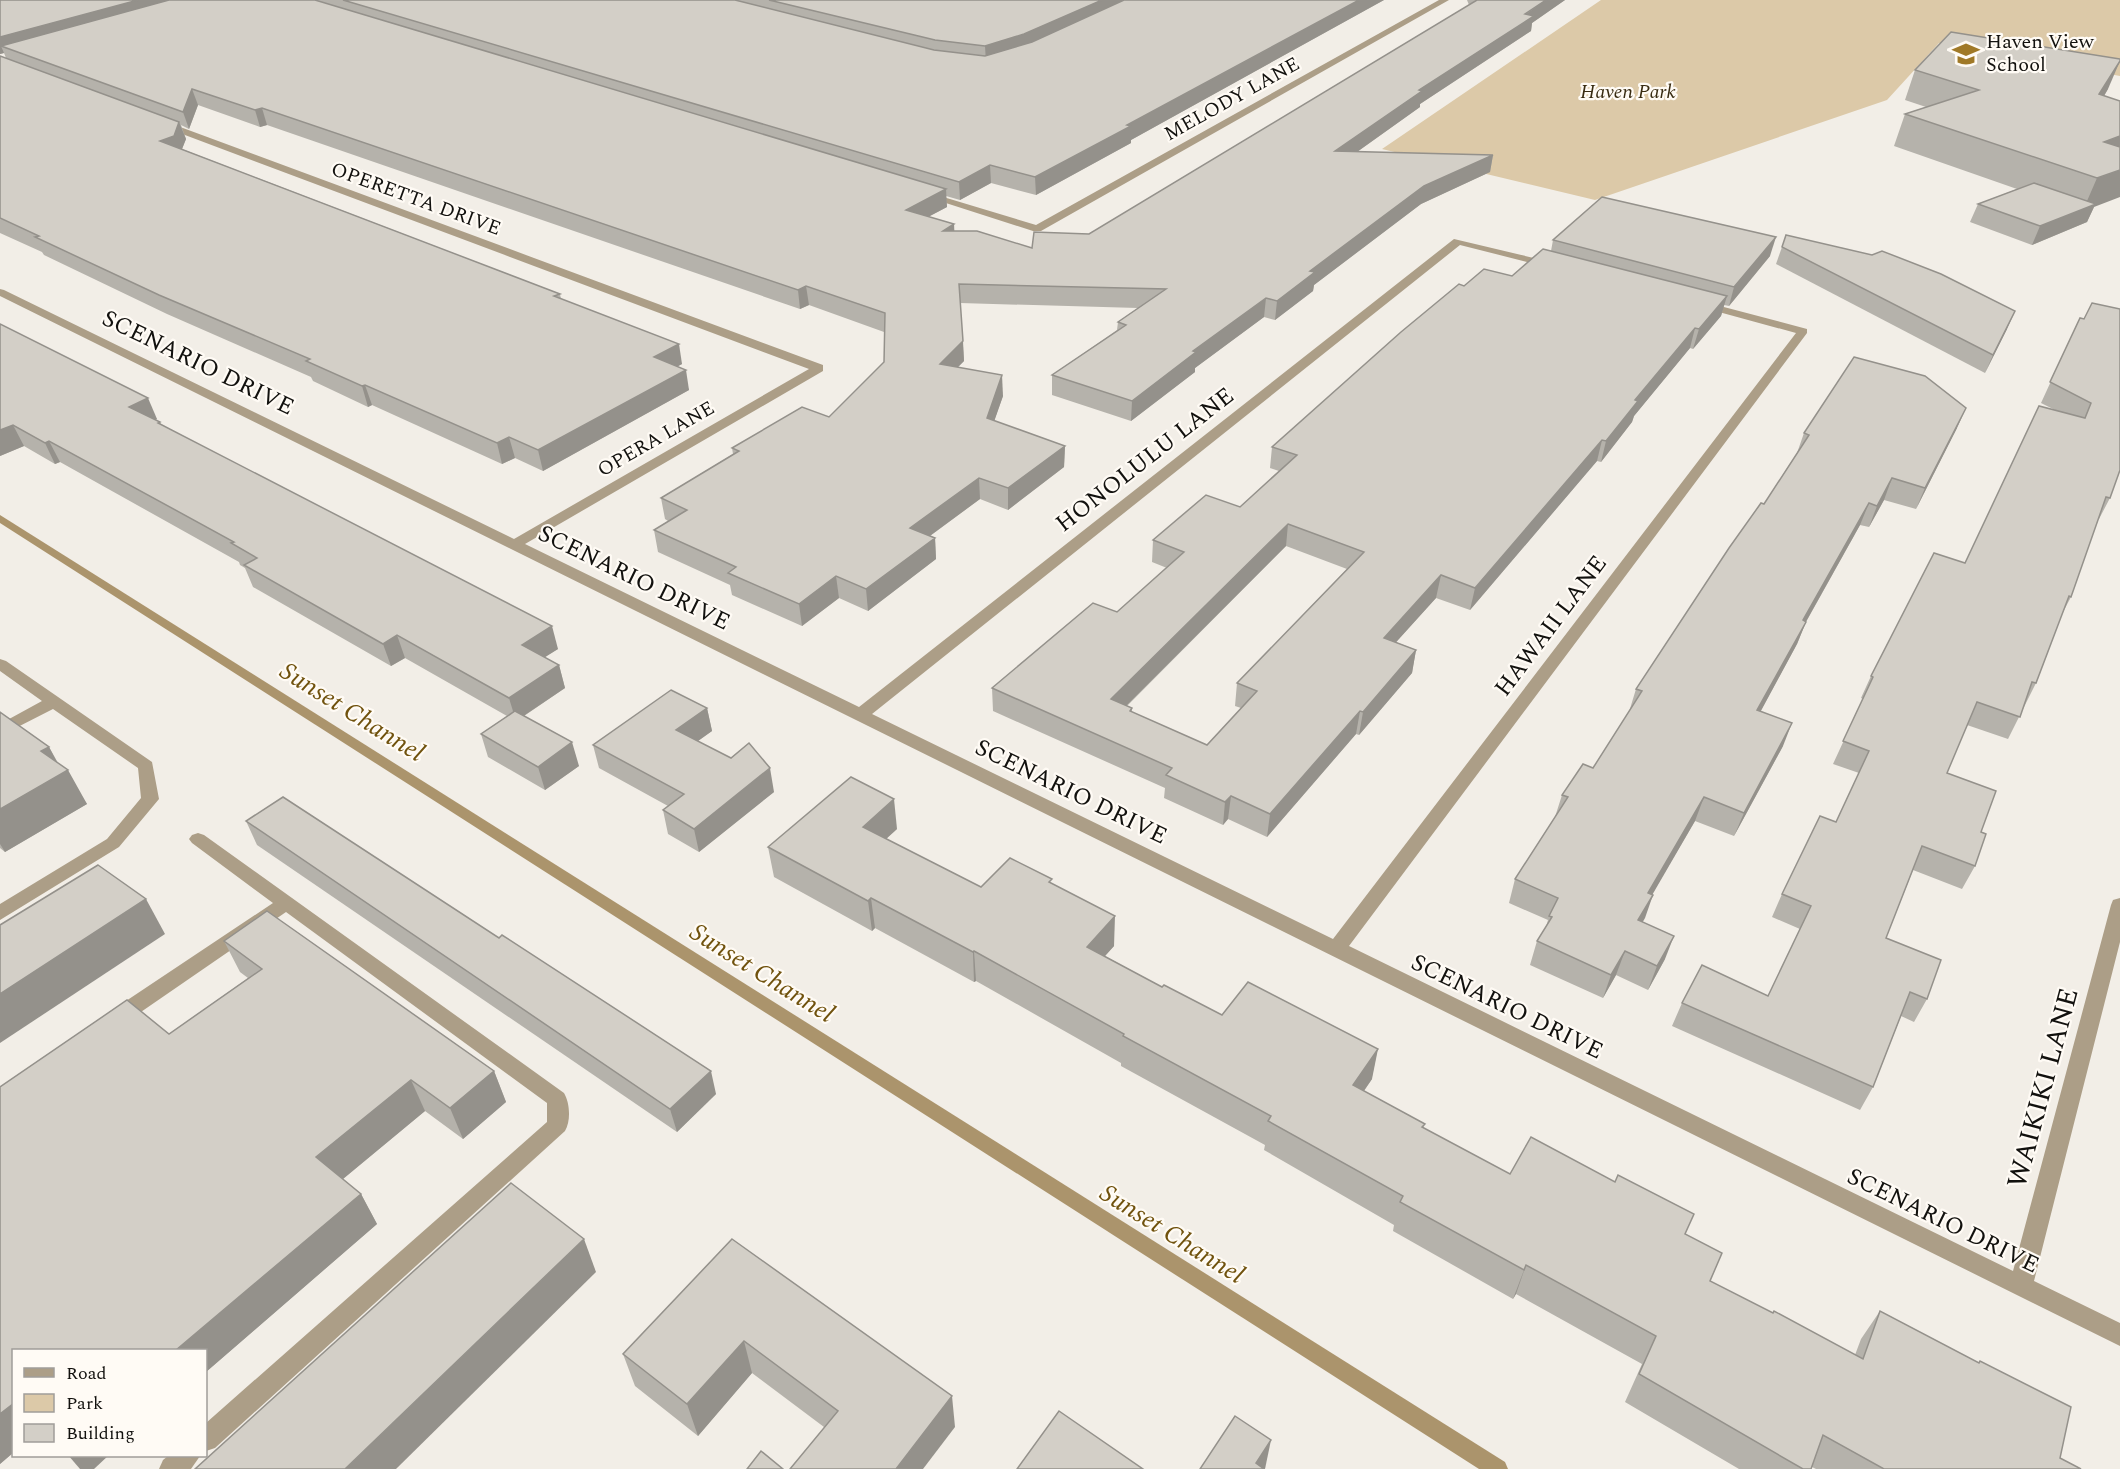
<svg xmlns="http://www.w3.org/2000/svg" width="2120" height="1469" font-family="Spectral,serif">
	<style>
		.green { fill: #dcc9a8 }
		.lines { fill: none; stroke-linecap: round; stroke-linejoin: round }
		.stream { fill: #ab946c; fill-rule: evenodd }
		.service { fill: #ac9e87; fill-rule: evenodd }
		.minor { fill: #ac9e87; fill-rule: evenodd }
		.wall { fill: #b5b2ab; fill-rule: evenodd }
		.shaded-wall { fill: #94918b }
		.building { fill: #d3cfc7; stroke: #94918b; stroke-width: 1.5; fill-rule: evenodd }
		.labels { text-anchor: middle; dominant-baseline: central; stroke-width: 4.5; stroke-linejoin: round; paint-order: stroke }
		.far-poi-label { font-size: 20px; fill: #12110e; stroke: #fffbf5; text-anchor: start }
		.far-park-label { font-size: 20px; font-style: italic; fill: #382b11; stroke: #fffbf5 }
		.far-street-label { font-size: 20px; fill: #12110e; stroke: #fffbf5 }
		.street-label { font-size: 24px; fill: #12110e; stroke: #fffbf5 }
		.water-label { font-size: 26px; font-style: italic; fill: #70520d; stroke: #fffbf5 }
		.near-street-label { font-size: 28px; fill: #12110e; stroke: #fffbf5 }
	</style>
	<rect width="100%" height="100%" fill="#f2eee7"/>
	<path class="green" d="M1601 0H2120V76L1939 43 1887 100 1595 200 1382 149Z"/>
	<g class="lines">
		<path class="stream" d="M0 515 1505 1462 1508 1469H1479L0 523Z"/>
		<g class="service">
			<path d="M0 659 6 661 152 762 159 799 119 847 0 920V904L107 839 141 798 138 768 53 709 0 736V724L42 701 0 671Z"/>
			<path d="M198 833 204 835 564 1093C570 1103 571 1121 565 1131L215 1448 206 1451V1423L547 1122V1103L286 912 122 1025 115 1027 108 1025 105 1019 108 1013 273 903 192 843 189 839 192 835Z"/>
			<path d="M168 1456H200L191 1469H159L163 1460Z"/>
		</g>
		<g class="minor">
			<path d="M1439 0H1449L1041 231H1033L921 195 930 193 1036 225Z"/>
			<path d="M164 121 823 365V371L525 544 859 707 1454 239 1555 263 1556 265 1551 268 1460 245 872 714 1333 939 1796 333 1697 306V302L1701 301 1807 329V333L1349 946 2013 1271 2111 905 2113 900 2120 898V942L2034 1281 2120 1323V1346L0 296V289L4 290 514 539 809 369 161 126 159 124Z"/>
		</g>
	</g>
	<g class="wall">
		<path d="M0 0H1384L1131 140V143L1036 195 991 183 960 200 946 196 947 207 928 217 954 224V231L1032 248 1089 234 1469 5 1467 0H1565L1532 23 1531 31 1420 104V107L1357 152 1493 155 1490 172 1421 204 1314 285 1313 291 1275 320 1264 317 1195 368V372L1131 421 1052 395V375L1117 330 1118 322 1138 308 960 303 964 361 958 367 1003 396 994 421 1065 446 1064 467 1008 510 980 499 930 536 935 538 936 559 868 611 839 598 802 626 732 595 730 585 658 552 654 530 668 521 665 519 661 498 733 454 732 448 829 417 884 362V332L809 305 800 309 267 125 260 127 198 105 189 129 181 125 186 139 182 149 560 294 561 299 682 364 678 366 689 390 543 471 515 458 502 464 372 405 368 407 313 381 311 377 167 314 44 255 42 252 0 233V56L6 58 4 53 0 54Z"/>
		<path d="M1915 70 2108 89 2104 96 2120 101 2094 207 2087 222 2032 245 1970 222 1978 204 2017 189 1894 146 1905 114 1926 107 1905 100Z"/>
		<path d="M1553 240 1770 256 1729 306 1724 305 1721 316 1693 349 1690 348 1634 416 1632 422 1601 462 1597 461 1470 610 1436 598 1396 642 1416 650 1412 673 1359 735 1356 734 1267 837 1228 819 1223 825 1164 798 1165 788 993 711 992 688 1117 612 1167 568 1152 562 1153 540 1240 507 1279 471 1270 468 1272 447 1464 286 1512 276 1551 251ZM1286 546 1347 569 1237 683 1235 706 1241 708 1207 745 1132 712V708L1127 706Z"/>
		<path d="M1782 247 1872 255 2007 329 1985 373 1776 264Z"/>
		<path d="M2080 318 2110 498 2099 519H2098L2071 597 2063 612 2036 683 2008 739 1967 725 1947 773 1981 832 1975 866 1962 889 1913 870 1886 938 1927 999 1914 1022 1901 1016 1873 1087 1860 1110 1672 1026 1682 1003 1768 996 1800 929 1772 917 1782 894 1836 822 1859 773 1833 764 1863 699 1861 698 1871 676 1965 563 2057 411 2041 403Z"/>
		<path d="M0 324 157 419 155 420 160 422 161 424 558 649 544 657 559 665 565 688 524 716 579 766 545 790 488 757 481 734 507 716 405 658 391 666 253 587 245 568 240 565 239 562 60 462 55 464 24 446 0 456Z"/>
		<path d="M1957 428 1916 509 1884 500 1869 527 1860 525 1806 622 1797 644 1760 712 1783 746 1734 836 1695 821 1652 894 1642 922 1665 959 1648 990 1616 975 1603 998 1530 965 1537 941 1546 927 1548 920 1509 903 1515 879 1555 817 1562 795 1593 768 1629 712 1636 689 1764 504 1797 453 1804 433Z"/>
		<path d="M707 708 712 731 698 741 774 792 699 852 668 834 663 810 668 806 599 768 593 745Z"/>
		<path d="M0 712 49 747 58 763 87 804 5 852 0 848Z"/>
		<path d="M246 821 499 938 716 1094 677 1132 257 845Z"/>
		<path d="M897 829 886 839 981 887 1052 883 1114 946 1105 956 1162 987 1222 1015 1372 1079 1364 1091 1425 1124 1423 1128 1510 1174 1685 1234 1710 1281 1855 1355 1861 1339 1880 1311 1978 1363 1980 1361 2060 1458 2081 1469H1816L1812 1467 1811 1469H1739L1625 1402 1642 1364 1516 1294 1513 1299 1393 1231 1394 1225 1264 1150 1265 1145 1121 1066V1063L976 981 974 982 875 928 872 931 774 877 768 847Z"/>
		<path d="M267 911 494 1071 506 1102 463 1139 425 1111 343 1179 361 1194 377 1224 206 1372V1350H14V1452L0 1464V1087L127 1000 169 1034 248 978 240 972 224 941Z"/>
		<path d="M732 1239 955 1427H824L752 1373 698 1436 635 1386 623 1354Z"/>
	</g>
	<g class="shaded-wall">
		<path d="M138 0H198L1 46 4 53 0 54V37Z"/>
		<path d="M1102 0H1135L986 62 985 46Z"/>
		<path d="M1359 0H1384L1131 140V143L1036 195 1035 177 1127 125Z"/>
		<path d="M1546 0H1565L1532 23 1531 31 1420 104V107L1333 169 1335 151 1419 90Z"/>
		<path d="M2120 61 2108 89 2086 126 2099 94Z"/>
		<path d="M192 89 198 105 189 129 183 112Z"/>
		<path d="M262 108 267 125 260 127 255 110Z"/>
		<path d="M179 122 186 139 180 154 160 141Z"/>
		<path d="M2120 136V163L2104 142Z"/>
		<path d="M1493 155 1490 172 1421 204 1314 285 1313 291 1275 320 1277 301 1310 271 1424 186Z"/>
		<path d="M990 165 991 183 960 200 959 182Z"/>
		<path d="M2120 170V197L2094 207 2087 222 2032 245 2040 226 2084 208 2097 178Z"/>
		<path d="M946 189 947 207 907 228 906 210Z"/>
		<path d="M954 224 955 243 943 231Z"/>
		<path d="M1776 237 1770 256 1729 306 1734 287Z"/>
		<path d="M806 286 809 305 800 309 798 290Z"/>
		<path d="M1727 296 1721 316 1693 349 1699 329Z"/>
		<path d="M1266 298 1264 317 1195 368V372L1131 421 1132 401 1193 351Z"/>
		<path d="M2015 311 2007 329 1985 373 1993 355Z"/>
		<path d="M1695 328 1690 348 1634 416 1632 422 1601 462 1606 441 1635 400Z"/>
		<path d="M963 341 964 361 941 384 940 364Z"/>
		<path d="M679 344 682 364 658 377 654 357Z"/>
		<path d="M686 370 689 390 543 471 538 450Z"/>
		<path d="M1002 375 1003 396 988 439 987 418Z"/>
		<path d="M365 385 372 405 368 407 362 386Z"/>
		<path d="M148 398 157 419 138 427 129 407Z"/>
		<path d="M1966 408 1957 428 1916 509 1925 488Z"/>
		<path d="M13 425 24 446 0 456V430Z"/>
		<path d="M509 437 515 458 502 464 497 443Z"/>
		<path d="M1602 440 1597 461 1470 610 1475 588Z"/>
		<path d="M49 441 60 462 55 464 45 443Z"/>
		<path d="M1065 446 1064 467 1008 510V488Z"/>
		<path d="M979 478 980 499 912 549 910 528Z"/>
		<path d="M1892 478 1884 500 1869 527 1877 506Z"/>
		<path d="M1869 503 1860 525 1794 643 1803 620Z"/>
		<path d="M1288 524 1286 546 1110 722 1111 699Z"/>
		<path d="M935 538 936 559 868 611 866 589Z"/>
		<path d="M1441 575 1436 598 1380 660 1384 638Z"/>
		<path d="M836 576 839 598 802 626 799 604Z"/>
		<path d="M1806 622 1797 644 1749 733 1757 710Z"/>
		<path d="M552 626 558 649 528 668 522 645Z"/>
		<path d="M397 635 405 658 391 666 383 644Z"/>
		<path d="M1416 650 1412 673 1359 735 1363 712Z"/>
		<path d="M559 665 565 688 516 721 509 698Z"/>
		<path d="M707 708 712 731 681 753 676 730Z"/>
		<path d="M1360 711 1356 734 1267 837 1270 814Z"/>
		<path d="M1792 723 1783 746 1734 836 1744 813Z"/>
		<path d="M572 742 579 766 545 790 538 767Z"/>
		<path d="M49 747 63 773 68 770 87 804 5 852 0 844V809L41 751Z"/>
		<path d="M770 768 774 792 699 852 694 829Z"/>
		<path d="M1231 796 1228 819 1223 825 1225 802Z"/>
		<path d="M1704 797 1695 821 1640 916 1648 893Z"/>
		<path d="M894 799 897 829 866 857 863 827Z"/>
		<path d="M1653 895 1645 918 1630 944 1638 920Z"/>
		<path d="M871 898 875 928 872 931 868 901Z"/>
		<path d="M146 899 165 934 0 1043V994Z"/>
		<path d="M1115 916 1114 946 1086 977 1087 947Z"/>
		<path d="M1674 936 1665 959 1648 990 1657 966Z"/>
		<path d="M974 951 976 981 974 982 973 952Z"/>
		<path d="M1625 951 1616 975 1603 998 1611 975Z"/>
		<path d="M1378 1049 1372 1079 1347 1115 1353 1085Z"/>
		<path d="M494 1071 506 1102 463 1139 450 1108Z"/>
		<path d="M711 1071 716 1094 677 1132 670 1109Z"/>
		<path d="M411 1080 425 1111 332 1188 316 1157Z"/>
		<path d="M361 1194 377 1224 206 1372V1350H176Z"/>
		<path d="M584 1239 596 1272 396 1469H345Z"/>
		<path d="M1526 1265 1516 1294 1513 1299 1524 1270Z"/>
		<path d="M744 1341 752 1373 698 1436 687 1404Z"/>
		<path d="M952 1396 955 1427 923 1469H896Z"/>
		<path d="M14 1403V1452L0 1464V1414Z"/>
		<path d="M1271 1440 1265 1469H1255L1256 1463Z"/>
		<path d="M68 1455H109L94 1469H80Z"/>
	</g>
	<g class="building">
		<path d="M0 0H138L0 37Z"/>
		<path d="M169 0H315L946 189 906 210 954 224 943 231H977L1032 248 1034 232 1089 234 1477 0H1546L1525 14 1534 16 1419 90 1422 91 1335 151 1493 155 1424 186 1310 271 1315 272 1277 301 1266 298 1193 351 1196 352 1132 401 1052 375 1126 325 1118 322 1166 289 959 284 963 341 940 364 1002 375 987 418 1065 446 1008 488 979 478 910 528 935 538 866 589 836 576 799 604 728 573 736 567 654 530 687 510 661 498 739 451 732 448 802 407 829 417 884 362 885 313 806 286 798 290 262 108 255 110 192 89 183 112 1 46Z"/>
		<path d="M343 0H735L934 50 985 56 1032 42 1124 0H1359L1127 125 1131 126 1035 177 990 165 959 182Z"/>
		<path d="M769 0H1102L1024 34 985 46 935 40Z"/>
		<path d="M1951 32 2120 59V61L2099 94 2120 101V136L2104 142 2120 147V170L2097 178 1905 114 1979 90 1915 70Z"/>
		<path d="M0 56 179 122 174 136 160 141 560 294 554 296 679 344 654 357 686 370 538 450 509 437 497 443 365 385 362 386 306 361 310 359 159 295 35 237 39 236 0 218Z"/>
		<path d="M2034 183 2096 204 2040 226 1978 204Z"/>
		<path d="M1602 197 1776 237 1734 287 1553 240Z"/>
		<path d="M1786 235 1872 255 1882 251 1941 274 2015 311 1993 355 1782 247Z"/>
		<path d="M1543 249 1727 296 1699 329 1695 328 1635 400 1638 401 1606 441 1602 440 1475 588 1441 575 1384 638 1416 650 1363 712 1360 711 1270 814 1231 796 1225 802 1166 775 1172 768 992 688 1093 603 1117 612 1184 552 1153 540 1206 495 1240 507 1297 455 1272 447 1401 332 1459 284 1464 286 1484 269 1512 276ZM1288 524 1364 552 1237 683 1257 691 1207 745 1130 711 1132 708 1111 699Z"/>
		<path d="M2092 303 2120 309V470L2110 498 2106 497 2071 597 2069 596 2036 683 2032 682 2020 717 1977 702 1947 773 1996 791 1981 832 1986 834 1975 866 1922 846 1886 938 1941 960 1927 999 1910 992 1873 1087 1682 1003 1702 965 1768 996 1811 906 1782 894 1820 816 1836 822 1869 751 1843 741 1873 677 1871 676 1934 553 1965 563 2039 406 2085 418 2091 403 2050 382 2080 318 2084 319Z"/>
		<path d="M0 324 148 398 129 407 160 422 158 423 552 626 522 645 559 665 509 698 397 635 383 644 244 565 257 558 231 543 234 542 49 441 45 443 13 425 0 430Z"/>
		<path d="M1854 357 1925 376 1966 408 1925 488 1892 478 1877 506 1869 503 1803 620 1806 622 1757 710 1792 723 1744 813 1704 797 1648 893 1653 895 1638 920 1674 936 1657 966 1625 951 1611 975 1537 941 1552 917 1549 916 1558 898 1515 879 1568 797 1562 795 1583 764 1593 768 1642 691 1636 689 1729 548 1761 503 1764 504 1809 435 1804 433Z"/>
		<path d="M671 690 707 708 676 730 731 758 749 743 770 768 694 829 663 810 684 794 593 745Z"/>
		<path d="M515 711 572 742 538 767 481 734Z"/>
		<path d="M0 712 49 747 41 751 68 770 0 809Z"/>
		<path d="M851 777 894 799 863 827 981 887 1010 858 1052 879 1049 882 1115 916 1087 947 1162 987 1164 985 1222 1015 1248 982 1378 1049 1353 1085 1425 1124 1422 1127 1510 1174 1531 1137 1615 1182 1618 1175 1694 1214 1685 1234 1722 1253 1710 1281 1773 1313 1774 1311 1863 1359 1880 1311 1979 1363 1980 1361 2071 1407 2060 1458 2081 1469H1884L1823 1435 1811 1469H1803L1639 1374 1656 1336 1526 1265 1524 1270 1400 1202 1403 1196 1268 1121 1271 1116 1123 1036 1124 1034 974 951 973 952 871 898 868 901 768 847Z"/>
		<path d="M283 797 499 938 502 935 711 1071 670 1109 246 821Z"/>
		<path d="M98 865 146 899 0 994V925Z"/>
		<path d="M267 911 494 1071 450 1108 411 1080 316 1157 361 1194 176 1350H14V1403L0 1414V1087L127 1000 169 1034 262 969 224 941Z"/>
		<path d="M511 1183 584 1239 345 1469H195Z"/>
		<path d="M732 1239 952 1396 896 1469H790L838 1411 744 1341 687 1404 623 1354Z"/>
		<path d="M1059 1411 1143 1469H1017Z"/>
		<path d="M1235 1416 1271 1440 1256 1463 1264 1469H1200Z"/>
		<path d="M761 1451 783 1469H747Z"/>
	</g>
	<defs>
		<symbol id="school-bare" viewBox="-9 -9 18 18"><path d="M0-5L7-2L0 1L-7-2ZM-4 1L0 2.5L4 1V4Q0 6-4 4Z" fill="#a07927" stroke="#fffbf5" stroke-width="2.5" paint-order="stroke"/></symbol>
	</defs>
	<g fill-rule="evenodd">
		<use href="#school-bare" x="1947" y="35" width="38" height="38"/>
	</g>
	<g class="labels">
		<g class="far-poi-label">
			<text x="1986" y="42">Haven View<tspan x="1986" dy="23">School</tspan></text>
		</g>
		<g class="far-park-label">
			<text x="1628" y="92">Haven Park</text>
		</g>
		<g class="far-street-label">
			<text transform="translate(1232 99) rotate(-29)">MELODY LANE</text>
			<text transform="translate(416 199) rotate(20)">OPERETTA DRIVE</text>
			<text transform="translate(656 439) rotate(-30)">OPERA LANE</text>
		</g>
		<g class="street-label">
			<text transform="translate(198 363) rotate(26)">SCENARIO DRIVE</text>
			<text transform="translate(1145 460) rotate(-38)">HONOLULU LANE</text>
			<text transform="translate(634 578) rotate(26)">SCENARIO DRIVE</text>
			<text transform="translate(1551 626) rotate(-53)">HAWAII LANE</text>
			<text transform="translate(1071 792) rotate(26)">SCENARIO DRIVE</text>
			<text transform="translate(1507 1007) rotate(26)">SCENARIO DRIVE</text>
			<text transform="translate(1943 1221) rotate(26)">SCENARIO DRIVE</text>
		</g>
		<g class="water-label">
			<text transform="translate(352 712) rotate(32)">Sunset Channel</text>
			<text transform="translate(762 973) rotate(32)">Sunset Channel</text>
			<text transform="translate(1172 1234) rotate(32)">Sunset Channel</text>
		</g>
		<g class="near-street-label">
			<text transform="translate(2043 1088) rotate(-75)">WAIKIKI LANE</text>
		</g>
	</g>
	<rect x="12" y="1349" width="195" height="108" fill="#fffbf5" stroke="#a09d99" stroke-width="1.5"/>
	<rect x="24" y="1368" width="30" height="9" fill="#ac9e87" stroke="#a09d99" stroke-width="1.5"/>
	<text x="66" y="1379" font-size="18" fill="#12110e">Road</text>
	<rect x="24" y="1394" width="30" height="18" fill="#dcc9a8" stroke="#a09d99" stroke-width="1.5"/>
	<text x="66" y="1409" font-size="18" fill="#12110e">Park</text>
	<rect x="24" y="1424" width="30" height="18" fill="#d3cfc7" stroke="#a09d99" stroke-width="1.5"/>
	<text x="66" y="1439" font-size="18" fill="#12110e">Building</text>
</svg>
